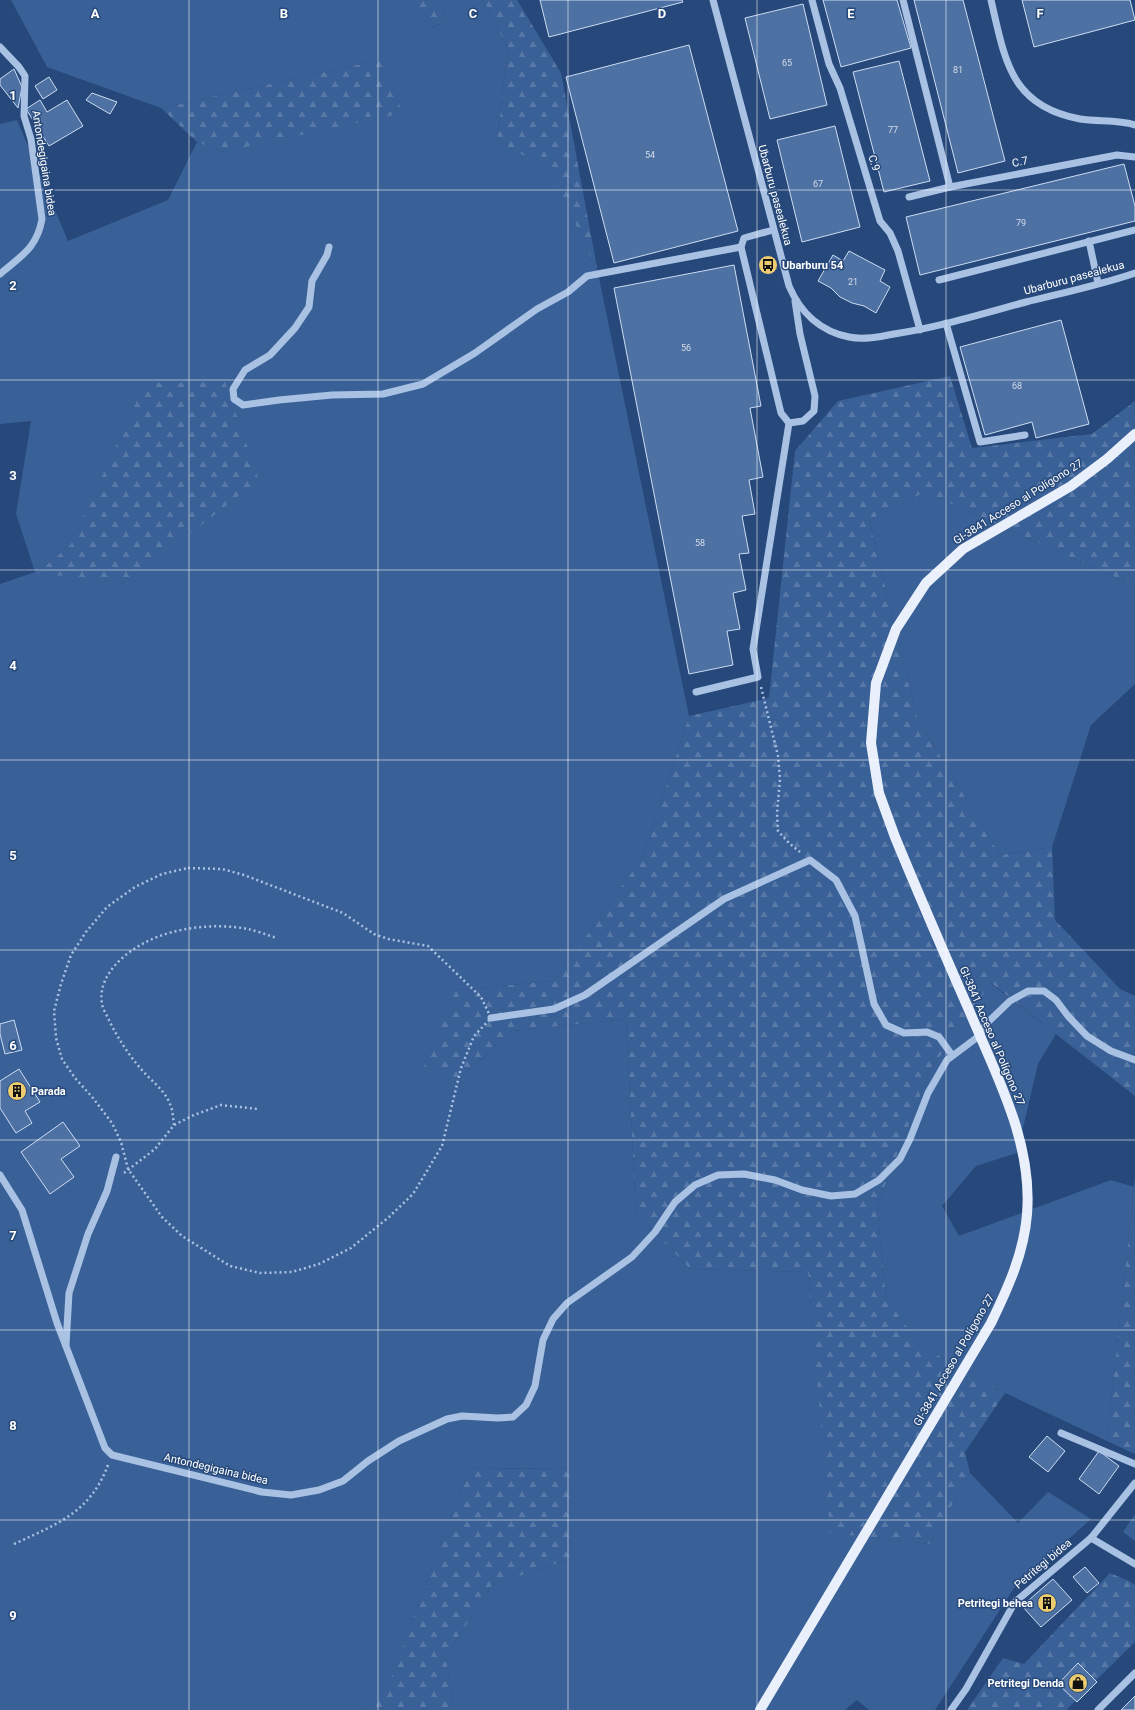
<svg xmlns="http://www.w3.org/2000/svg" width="1135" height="1710" font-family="Roboto,sans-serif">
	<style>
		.green { fill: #3a6197; fill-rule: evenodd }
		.forest { fill: url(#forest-firs) }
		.building { fill: #4e71a3; stroke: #ccdcf3 }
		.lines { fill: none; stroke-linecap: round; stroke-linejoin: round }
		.path { stroke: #a9c2e4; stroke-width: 2.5; stroke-dasharray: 2 3; stroke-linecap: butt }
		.minor { stroke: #a9c2e4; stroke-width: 7 }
		.major { stroke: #e9f0fc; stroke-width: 10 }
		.grid { fill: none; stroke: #fff; stroke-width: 1; stroke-opacity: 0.55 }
		.labels { text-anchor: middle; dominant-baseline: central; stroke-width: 3; stroke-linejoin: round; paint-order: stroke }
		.number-label { font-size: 9px; fill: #d3dce8 }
		.street-label { font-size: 11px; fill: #fff; stroke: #26487a }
		.poi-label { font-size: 11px; font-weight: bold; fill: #fff; stroke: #26487a; text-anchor: start }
		.grid-label { font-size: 13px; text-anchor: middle; font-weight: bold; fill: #fff; stroke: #26487a; stroke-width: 3; stroke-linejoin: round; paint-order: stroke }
	</style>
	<defs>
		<pattern id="forest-firs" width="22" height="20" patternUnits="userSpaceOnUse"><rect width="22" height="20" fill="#3a6197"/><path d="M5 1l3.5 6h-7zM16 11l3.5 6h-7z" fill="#5879a7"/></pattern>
	</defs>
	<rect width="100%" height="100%" fill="#26487a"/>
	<g class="green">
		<path d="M11 0H411L429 28 446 22 441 0H483L508 48 497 141 549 167 598 273 689 716 644 855 554 981 456 990 455 1083 512 1031 626 1019 636 1213 690 1269 808 1272 831 1533 930 1544 970 1473 1018 1523 1048 1492 1091 1519 1014 1588 935 1710H869L857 1700 845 1710H454L446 1656 492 1585 571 1559 572 1468 469 1469 388 1687 360 1710H0V584L35 572 16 514 31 421 0 424V124L17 120 68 241 168 200 197 142 223 152 380 60 161 108 47 67ZM71 544 127 583 38 572Z"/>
		<path d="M925 492 1135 586V684L1091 725 1052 847 1000 855 917 717 869 520Z"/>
		<path d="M990 983 1056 1034 1038 1064 1017 1153 976 1166 942 1206 959 1236 1111 1180 1134 1187 1107 1441 1005 1393 920 1345 886 1297 877 1206 930 1071Z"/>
		<path d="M1135 1514V1541L1123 1532Z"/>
	</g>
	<g class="forest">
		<path d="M411 0H441L446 22 428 28Z"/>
		<path d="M483 0H517L561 73 598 273 549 168 497 142 508 48Z"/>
		<path d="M380 60 403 113 223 152 197 142 161 108Z"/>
		<path d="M950 376 972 448 1092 434 1135 401V586L925 492 869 520 917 717 1000 855 1052 847 1055 920 1120 989 1135 996V1096L991 983 930 1071 877 1206 886 1297 920 1345 1005 1393 965 1452 970 1473 930 1544 830 1533 808 1272 690 1269 636 1213 626 1019 512 1031 455 1083 424 1066 456 990 554 981 644 855 689 716 769 698 795 451 838 401Z"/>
		<path d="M225 382 259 480 127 583 37 573 71 544 145 383Z"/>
		<path d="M1135 1176V1454L1107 1441Z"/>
		<path d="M573 1468 571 1559 492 1585 446 1656 454 1710H360L388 1686 469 1469Z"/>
		<path d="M1110 1573 1129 1581 1135 1585V1642L1066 1710H967L1003 1658 1024 1664Z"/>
	</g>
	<g class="building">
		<path d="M540 0H682L683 2 549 37Z"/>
		<path d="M823 0H897L911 48 841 67Z"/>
		<path d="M914 0H963L1005 161 958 173Z"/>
		<path d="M1022 0H1130L1135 20 1034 47Z"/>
		<path d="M803 4 827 105 770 119 745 18Z"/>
		<path d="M689 45 738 231 614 263 566 77Z"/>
		<path d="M899 61 930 181 884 192 853 72Z"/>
		<path d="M14 69 22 87 18 108 0 85V79Z"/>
		<path d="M49 77 57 90 43 99 35 86Z"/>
		<path d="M92 93 117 102 110 114 86 100Z"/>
		<path d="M40 100 47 112 67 100 83 126 49 146 26 109Z"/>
		<path d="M835 126 860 227 802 242 777 140Z"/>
		<path d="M1124 164 1135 206V221L920 275 906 217Z"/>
		<path d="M849 251 885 270 880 281 890 287 876 313 864 306 852 303 840 297 831 288 818 281 833 255 843 261Z"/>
		<path d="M734 265 761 406 750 408 763 477 749 480 755 514 742 516 749 553 739 554 746 590 733 593 740 629 727 631 733 665 689 674 614 288Z"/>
		<path d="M1061 320 1089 424 1036 438 1032 422 985 435 960 347Z"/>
		<path d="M14 1020 22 1050 5 1054 0 1034V1024Z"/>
		<path d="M19 1069 40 1102 25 1111 32 1123 16 1133 0 1108V1081Z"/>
		<path d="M63 1122 80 1146 61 1159 74 1177 50 1194 21 1152Z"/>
		<path d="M1047 1436 1065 1451 1048 1472 1029 1457Z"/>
		<path d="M1099 1451 1119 1466 1099 1494 1079 1479Z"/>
		<path d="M1085 1567 1099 1583 1087 1593 1073 1577Z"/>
		<path d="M1053 1579 1072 1600 1041 1627 1022 1606Z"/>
		<path d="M1078 1663 1097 1682 1077 1702 1058 1684Z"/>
		<path d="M1135 1696V1710H1121Z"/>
	</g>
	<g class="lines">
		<g class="path">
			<path d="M761 687 778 756 780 779 777 814 778 831 789 843 800 852"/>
			<path d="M188 868 222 869 244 875 343 913 374 934 388 939 428 946 481 997 491 1018 474 1036 461 1068 442 1146 413 1194 389 1217 351 1248 319 1264 292 1272 260 1273 230 1266 182 1236 162 1217 128 1169 121 1142 112 1123 93 1098 75 1078 62 1059 56 1038 54 1011 61 984 71 955 86 932 107 907 135 887 162 874Z"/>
			<path d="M174 1125C173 1118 173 1110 170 1104 164 1089 151 1081 141 1069 128 1054 117 1037 108 1018 106 1014 103 1009 102 1004 97 976 124 953 146 942 175 927 216 923 248 929 257 931 267 935 277 938"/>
			<path d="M124 1173 155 1149 174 1125 194 1115 221 1105 258 1109"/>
			<path d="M14 1544C57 1524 90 1513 108 1465"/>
		</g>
		<g class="minor">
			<path d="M713 0 789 286C800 312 820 331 849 337 863 340 879 337 894 334 939 327 982 314 1026 302 1062 293 1100 285 1135 273"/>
			<path d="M812 0 829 64 840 88 880 221 890 233 898 251 920 330"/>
			<path d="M903 0 950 187"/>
			<path d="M991 0C1005 60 1010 106 1080 119 1098 122 1118 119 1135 125"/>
			<path d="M0 47 19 67 25 76 24 116 31 139 42 219C37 248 21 256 0 274"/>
			<path d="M909 197 950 187 1117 155 1135 157"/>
			<path d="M773 230 744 238 741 247 781 413 789 423 803 421 814 411 815 396 800 334 795 301"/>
			<path d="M1089 241 1098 283"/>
			<path d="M329 247 327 255 312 281 309 307 295 328 270 355 245 370 233 389 234 399 243 405 279 400 332 395 383 394 423 384 475 353 537 309 568 292 587 276 741 247"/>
			<path d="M939 280 1135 230"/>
			<path d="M946 323 980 442 1025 435"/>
			<path d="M696 692 758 677 753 649 789 423"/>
			<path d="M491 1018 554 1009 585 995 724 899 810 860 836 880 855 916 874 1004 886 1025 904 1033 927 1032 939 1037 952 1055"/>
			<path d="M0 1175 22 1210 57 1323 105 1448 112 1455 262 1492 291 1495 319 1490 343 1481 368 1461 399 1441 447 1419 462 1416 498 1418 513 1417 526 1405 535 1386 543 1340 553 1319 567 1303 632 1257 655 1232 675 1202 695 1185 718 1175 744 1174 775 1180 802 1190 831 1196 855 1194 879 1180 900 1159 910 1139 928 1093 947 1060 979 1036 986 1024 1010 1001 1028 991H1044L1056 1000 1068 1016 1087 1036 1111 1051 1135 1060"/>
			<path d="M66 1345 69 1293 88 1234 107 1191 116 1157"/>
			<path d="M1061 1433 1135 1464"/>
			<path d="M1091 1538 1135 1564"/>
			<path d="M951 1710 966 1689 1015 1602 1091 1538 1135 1483"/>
			<path d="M1098 1710 1135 1673"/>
		</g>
		<path class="major" d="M760 1710 991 1323C1008 1288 1024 1253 1027 1214 1033 1142 996 1075 969 1010 944 953 919 895 895 837L879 793 871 743 876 683 896 629 926 583 963 549 1071 486 1107 459 1135 434"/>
	</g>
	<path class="grid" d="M189 0V1710M378 0V1710M568 0V1710M757 0V1710M946 0V1710M0 190H1135M0 380H1135M0 570H1135M0 760H1135M0 950H1135M0 1140H1135M0 1330H1135M0 1520H1135"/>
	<defs>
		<symbol id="bus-disc" viewBox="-11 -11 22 22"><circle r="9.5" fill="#eccc6f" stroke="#26487a"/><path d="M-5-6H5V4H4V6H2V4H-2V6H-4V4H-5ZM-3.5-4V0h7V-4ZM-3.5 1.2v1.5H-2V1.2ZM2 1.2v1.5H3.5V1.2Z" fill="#111"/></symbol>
		<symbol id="building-disc" viewBox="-11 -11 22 22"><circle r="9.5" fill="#eccc6f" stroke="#26487a"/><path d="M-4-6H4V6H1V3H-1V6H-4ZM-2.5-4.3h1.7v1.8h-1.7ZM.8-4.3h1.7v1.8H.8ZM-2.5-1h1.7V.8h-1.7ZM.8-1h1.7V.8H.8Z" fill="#111"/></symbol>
		<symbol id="shop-disc" viewBox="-11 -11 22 22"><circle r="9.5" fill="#eccc6f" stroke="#26487a"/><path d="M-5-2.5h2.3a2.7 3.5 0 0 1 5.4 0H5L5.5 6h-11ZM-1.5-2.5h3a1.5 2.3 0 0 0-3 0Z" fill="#111"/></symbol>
	</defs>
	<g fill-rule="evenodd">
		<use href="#bus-disc" x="757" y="254" width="22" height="22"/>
		<use href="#building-disc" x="6" y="1080" width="22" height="22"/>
		<use href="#building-disc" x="1036" y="1592" width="22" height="22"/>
		<use href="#shop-disc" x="1067" y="1672" width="22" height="22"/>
	</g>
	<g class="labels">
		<g class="number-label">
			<text x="787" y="63">65</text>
			<text x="958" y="70">81</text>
			<text x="893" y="130">77</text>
			<text x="650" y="155">54</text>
			<text x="818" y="184">67</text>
			<text x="1021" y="223">79</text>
			<text x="853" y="282">21</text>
			<text x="686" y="348">56</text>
			<text x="1017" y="386">68</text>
			<text x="700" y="543">58</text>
		</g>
		<g class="street-label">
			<text transform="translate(1020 162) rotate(-11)">C.7</text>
			<text transform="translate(44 163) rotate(81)">Antondegigaina bidea</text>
			<text transform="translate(874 163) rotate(73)">C.9</text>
			<text transform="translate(775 195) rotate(75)">Ubarburu pasealekua</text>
			<text transform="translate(1074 278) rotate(-15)">Ubarburu pasealekua</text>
			<text transform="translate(1018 502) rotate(-32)">GI-3841 Acceso al Polígono 27</text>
			<text transform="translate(992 1036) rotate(67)">GI-3841 Acceso al Polígono 27</text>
			<text transform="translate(954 1360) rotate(-60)">GI-3841 Acceso al Polígono 27</text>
			<text transform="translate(216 1469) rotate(13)">Antondegigaina bidea</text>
			<text transform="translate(1043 1564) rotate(-40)">Petritegi bidea</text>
		</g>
		<g class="poi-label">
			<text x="782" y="265">Ubarburu 54</text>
			<text x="31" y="1091">Parada</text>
			<text x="1033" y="1603" text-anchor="end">Petritegi behea</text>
			<text x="1064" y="1683" text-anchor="end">Petritegi Denda</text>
		</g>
	</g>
	<g class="grid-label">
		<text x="95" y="18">A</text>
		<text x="284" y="18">B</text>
		<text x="473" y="18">C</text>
		<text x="662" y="18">D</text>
		<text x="851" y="18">E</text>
		<text x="1040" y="18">F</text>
		<text x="13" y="100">1</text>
		<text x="13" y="290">2</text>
		<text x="13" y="480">3</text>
		<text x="13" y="670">4</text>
		<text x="13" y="860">5</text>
		<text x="13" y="1050">6</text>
		<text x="13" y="1240">7</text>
		<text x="13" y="1430">8</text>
		<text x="13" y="1620">9</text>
	</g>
</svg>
